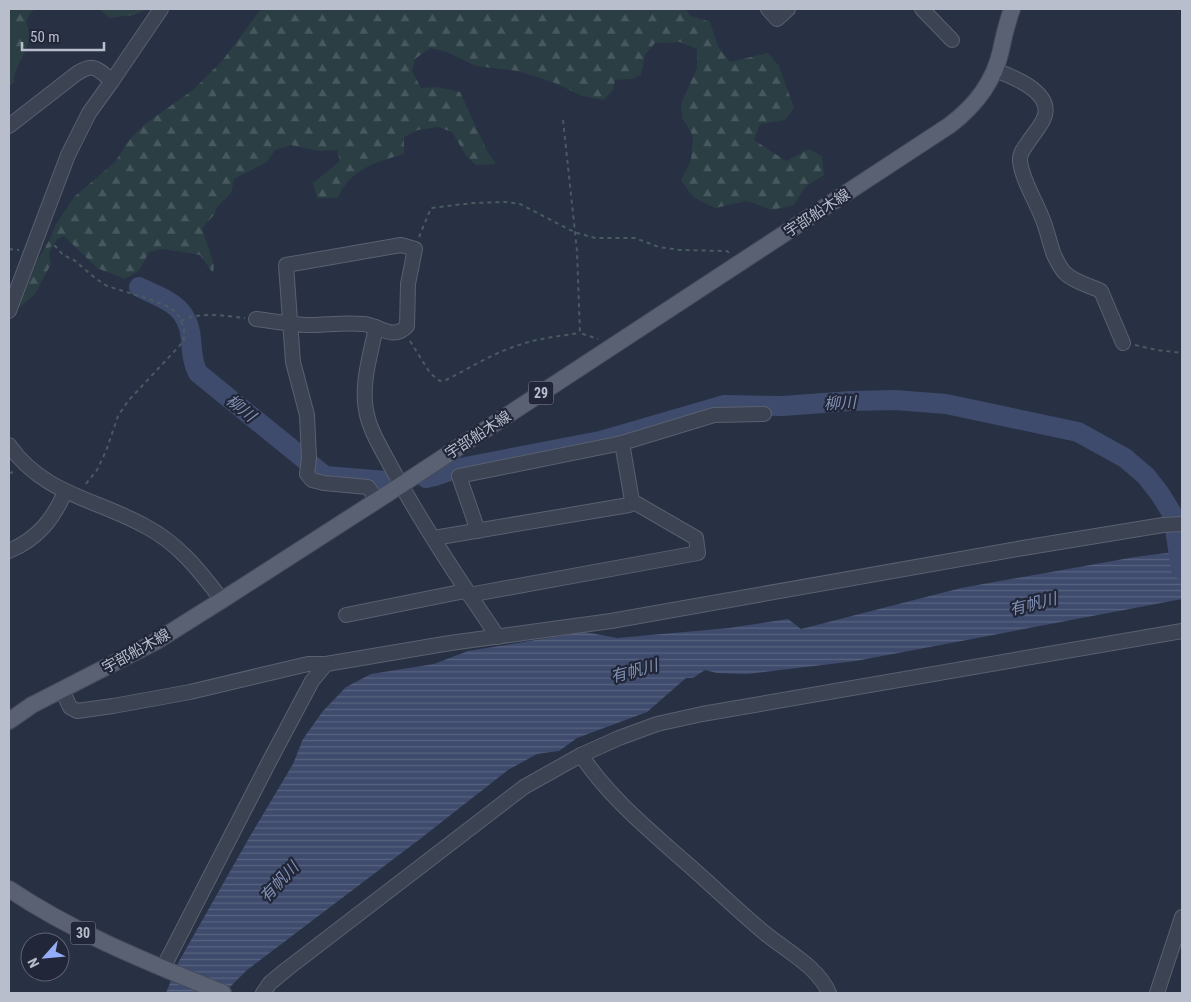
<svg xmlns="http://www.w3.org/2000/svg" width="1191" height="1002" font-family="'Roboto Condensed','Noto Sans JP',sans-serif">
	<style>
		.forest { fill: url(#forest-firs) }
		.water { fill: url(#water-rules) }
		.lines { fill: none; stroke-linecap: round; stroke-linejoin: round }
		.river { stroke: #3e4b6c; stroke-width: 20 }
		.minor-casing { stroke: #5a6070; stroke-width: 16 }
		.major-casing { stroke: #464b5c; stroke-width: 18 }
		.path { stroke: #485b61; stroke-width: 2; stroke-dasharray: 4 4; stroke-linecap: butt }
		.minor { stroke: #3c4353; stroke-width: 14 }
		.major { stroke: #5a6173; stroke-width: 16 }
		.labels { text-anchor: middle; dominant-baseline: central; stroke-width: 4.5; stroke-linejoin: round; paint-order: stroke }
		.shield { fill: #212738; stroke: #8b91a0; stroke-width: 1 }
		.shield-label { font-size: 14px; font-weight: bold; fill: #b9becd }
		.street-label { font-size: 15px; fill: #b9becd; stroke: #212738 }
		.water-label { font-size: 16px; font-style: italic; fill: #8190b3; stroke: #212738 }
	</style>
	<defs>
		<pattern id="forest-firs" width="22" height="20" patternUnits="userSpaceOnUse" patternTransform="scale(1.25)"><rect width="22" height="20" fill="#2a3e44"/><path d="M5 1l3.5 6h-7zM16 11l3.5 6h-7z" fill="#47585e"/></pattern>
		<pattern id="water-rules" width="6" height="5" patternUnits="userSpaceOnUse" patternTransform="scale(1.25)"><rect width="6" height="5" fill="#3e4b6c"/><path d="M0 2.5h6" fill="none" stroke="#586380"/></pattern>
	</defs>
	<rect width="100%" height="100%" fill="#283043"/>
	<g class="forest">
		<path d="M9 9H37L31 12 26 21C27 26 30 32 29 37 28 54 13 66 14 83L9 86Z"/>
		<path d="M99 9H148L134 15 109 18Z"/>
		<path d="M261 9H686L689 15 710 22 718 46 730 62 768 53 779 66 794 108 785 120 760 124 754 140 786 161 809 149 822 156 824 175 805 187 794 205 772 210 747 201 715 208 693 197 681 180 691 160 693 136 682 117 681 104 697 68V49L680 42 655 43 645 55 641 75 632 79 615 80 613 90 604 100 582 96 555 83 518 71 476 66 447 52 430 48 415 59 412 71 421 88 436 87 460 92 487 151 496 164 476 165 467 157 452 132 438 127 418 130 404 137V154C376 162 350 169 338 198H317L313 183 340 161 337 150 319 151 291 145 275 150 267 162 234 179 231 193 218 206 214 215 202 228 214 265 213 273 200 255 163 249 149 252 139 271 125 279 97 268 64 236 57 239 49 253 51 264 35 294 19 308 36 262 50 239 56 224 74 197 115 162 130 139 145 124 193 90 222 61Z"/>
	</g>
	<path class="water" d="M1182 551V599L856 661 747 674 717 673 705 670 693 678H686L647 712 577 738 559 751 537 754 508 770 420 839 247 970 231 986 227 993H166L178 963 249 838 293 764 303 739 323 711 346 687 371 674 434 664 468 651 585 632 617 638 729 628 788 619 801 629 961 588 1135 557Z"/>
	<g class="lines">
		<g class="river">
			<path d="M139 287C166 300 188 305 191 339 192 351 192 362 198 373L325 476 387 481"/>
			<path d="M426 478 435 476 455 469 600 441 724 405 783 406 850 401 895 400 946 404 1078 432 1125 458 1146 476 1160 494 1173 515 1181 569"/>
		</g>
		<defs>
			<g id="minor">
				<path d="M768 9 777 19 788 9"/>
				<path d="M922 9 952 40"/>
				<path d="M995 70C1011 76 1051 91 1045 115 1043 124 1034 133 1029 141 1025 147 1019 153 1020 161 1022 179 1034 198 1041 215 1047 228 1049 242 1054 255 1057 261 1061 270 1066 274 1075 282 1090 286 1101 291L1123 343"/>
				<path d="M9 126 76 74C94 62 97 69 112 81L161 9"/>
				<path d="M9 311 68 155 89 113 112 81"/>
				<path d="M256 319C272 321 289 324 306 325 326 325 345 322 364 324 381 326 393 341 407 326L408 284 415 249 401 245 286 265 293 362 307 415 309 458 307 474 312 480 324 483 368 487 377 500"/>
				<path d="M376 327C371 353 361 383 366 410 369 429 381 448 390 465 422 524 460 581 498 637"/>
				<path d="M9 445C43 494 96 499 145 526 178 543 199 570 222 600"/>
				<path d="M478 531 459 476 622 443 714 415 764 414"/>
				<path d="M434 538 629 505 632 501 622 443"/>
				<path d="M9 551C37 539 53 520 65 492"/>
				<path d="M469 595 698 553 696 538 632 501"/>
				<path d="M346 615 465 591"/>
				<path d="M62 690 70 707 77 711 113 706 190 692 308 664H326L450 643 611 621 1023 548 1163 525 1182 524"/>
				<path d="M581 755C608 796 648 829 684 861 712 885 738 911 766 934 788 952 818 967 829 993"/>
				<path d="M163 968 269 762 312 681 326 664"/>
				<path d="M263 993 270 983 287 969 524 787 581 755 619 738 657 724 702 714 1182 631"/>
				<path d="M1157 993 1182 917"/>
			</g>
			<g id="major">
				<path d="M9 721 32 705 155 642 222 600 401 485 950 125C976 105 994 82 1001 50 1004 35 1007 23 1012 9"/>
				<path d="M9 889C76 934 150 963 223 993"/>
			</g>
		</defs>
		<use href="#minor" class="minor-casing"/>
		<use href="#major" class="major-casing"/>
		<g class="path">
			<path d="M563 120 577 251 580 333 598 339"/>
			<path d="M419 237 431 208 473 203 507 202 520 204 574 232 595 238H635L659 247 680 250 727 251 729 253"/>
			<path d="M46 247 55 246 57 248 63 255 74 260 95 278 107 286 149 299 169 307 177 313 181 321 184 329V341L128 401 118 416 106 451 97 470 85 485"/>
			<path d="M9 249 19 250"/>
			<path d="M181 321C200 311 225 316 245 318"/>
			<path d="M410 341 430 373 440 381 446 380C470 368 493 353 519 345 539 338 560 336 580 333"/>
			<path d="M1135 345 1157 350 1182 353"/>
			<path d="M9 473 15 472"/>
		</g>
		<use href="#minor" class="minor"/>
		<use href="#major" class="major"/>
	</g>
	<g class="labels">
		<g class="shield">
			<rect x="528.5" y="381.5" width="25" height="23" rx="4"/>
			<rect x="70.5" y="921.5" width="25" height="23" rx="4"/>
		</g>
		<g class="shield-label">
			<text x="541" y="393">29</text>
			<text x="83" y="933">30</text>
		</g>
		<g class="street-label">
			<text transform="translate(817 213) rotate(-33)">宇部船木線</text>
			<text transform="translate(478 435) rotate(-33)">宇部船木線</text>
			<text transform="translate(136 651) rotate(-29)">宇部船木線</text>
		</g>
		<g class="water-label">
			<text transform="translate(840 403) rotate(-3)">柳川</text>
			<text transform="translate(241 408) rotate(39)">柳川</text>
			<text transform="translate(1033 604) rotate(-14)">有帆川</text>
			<text transform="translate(634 671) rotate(-15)">有帆川</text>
			<text transform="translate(279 882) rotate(-47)">有帆川</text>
		</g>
	</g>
	<rect width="1191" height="1002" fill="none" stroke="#b9becd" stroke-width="20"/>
	<g transform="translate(45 957) rotate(243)"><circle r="24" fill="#212738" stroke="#5e6374"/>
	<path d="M0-4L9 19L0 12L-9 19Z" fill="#94adf7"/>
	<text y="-8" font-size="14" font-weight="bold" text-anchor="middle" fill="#b9becd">N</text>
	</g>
	<path d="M22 42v8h82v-8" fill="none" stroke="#b9becd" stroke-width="2.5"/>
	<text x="30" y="42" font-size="15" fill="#b9becd" stroke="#212738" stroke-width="4" paint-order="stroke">50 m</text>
</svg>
